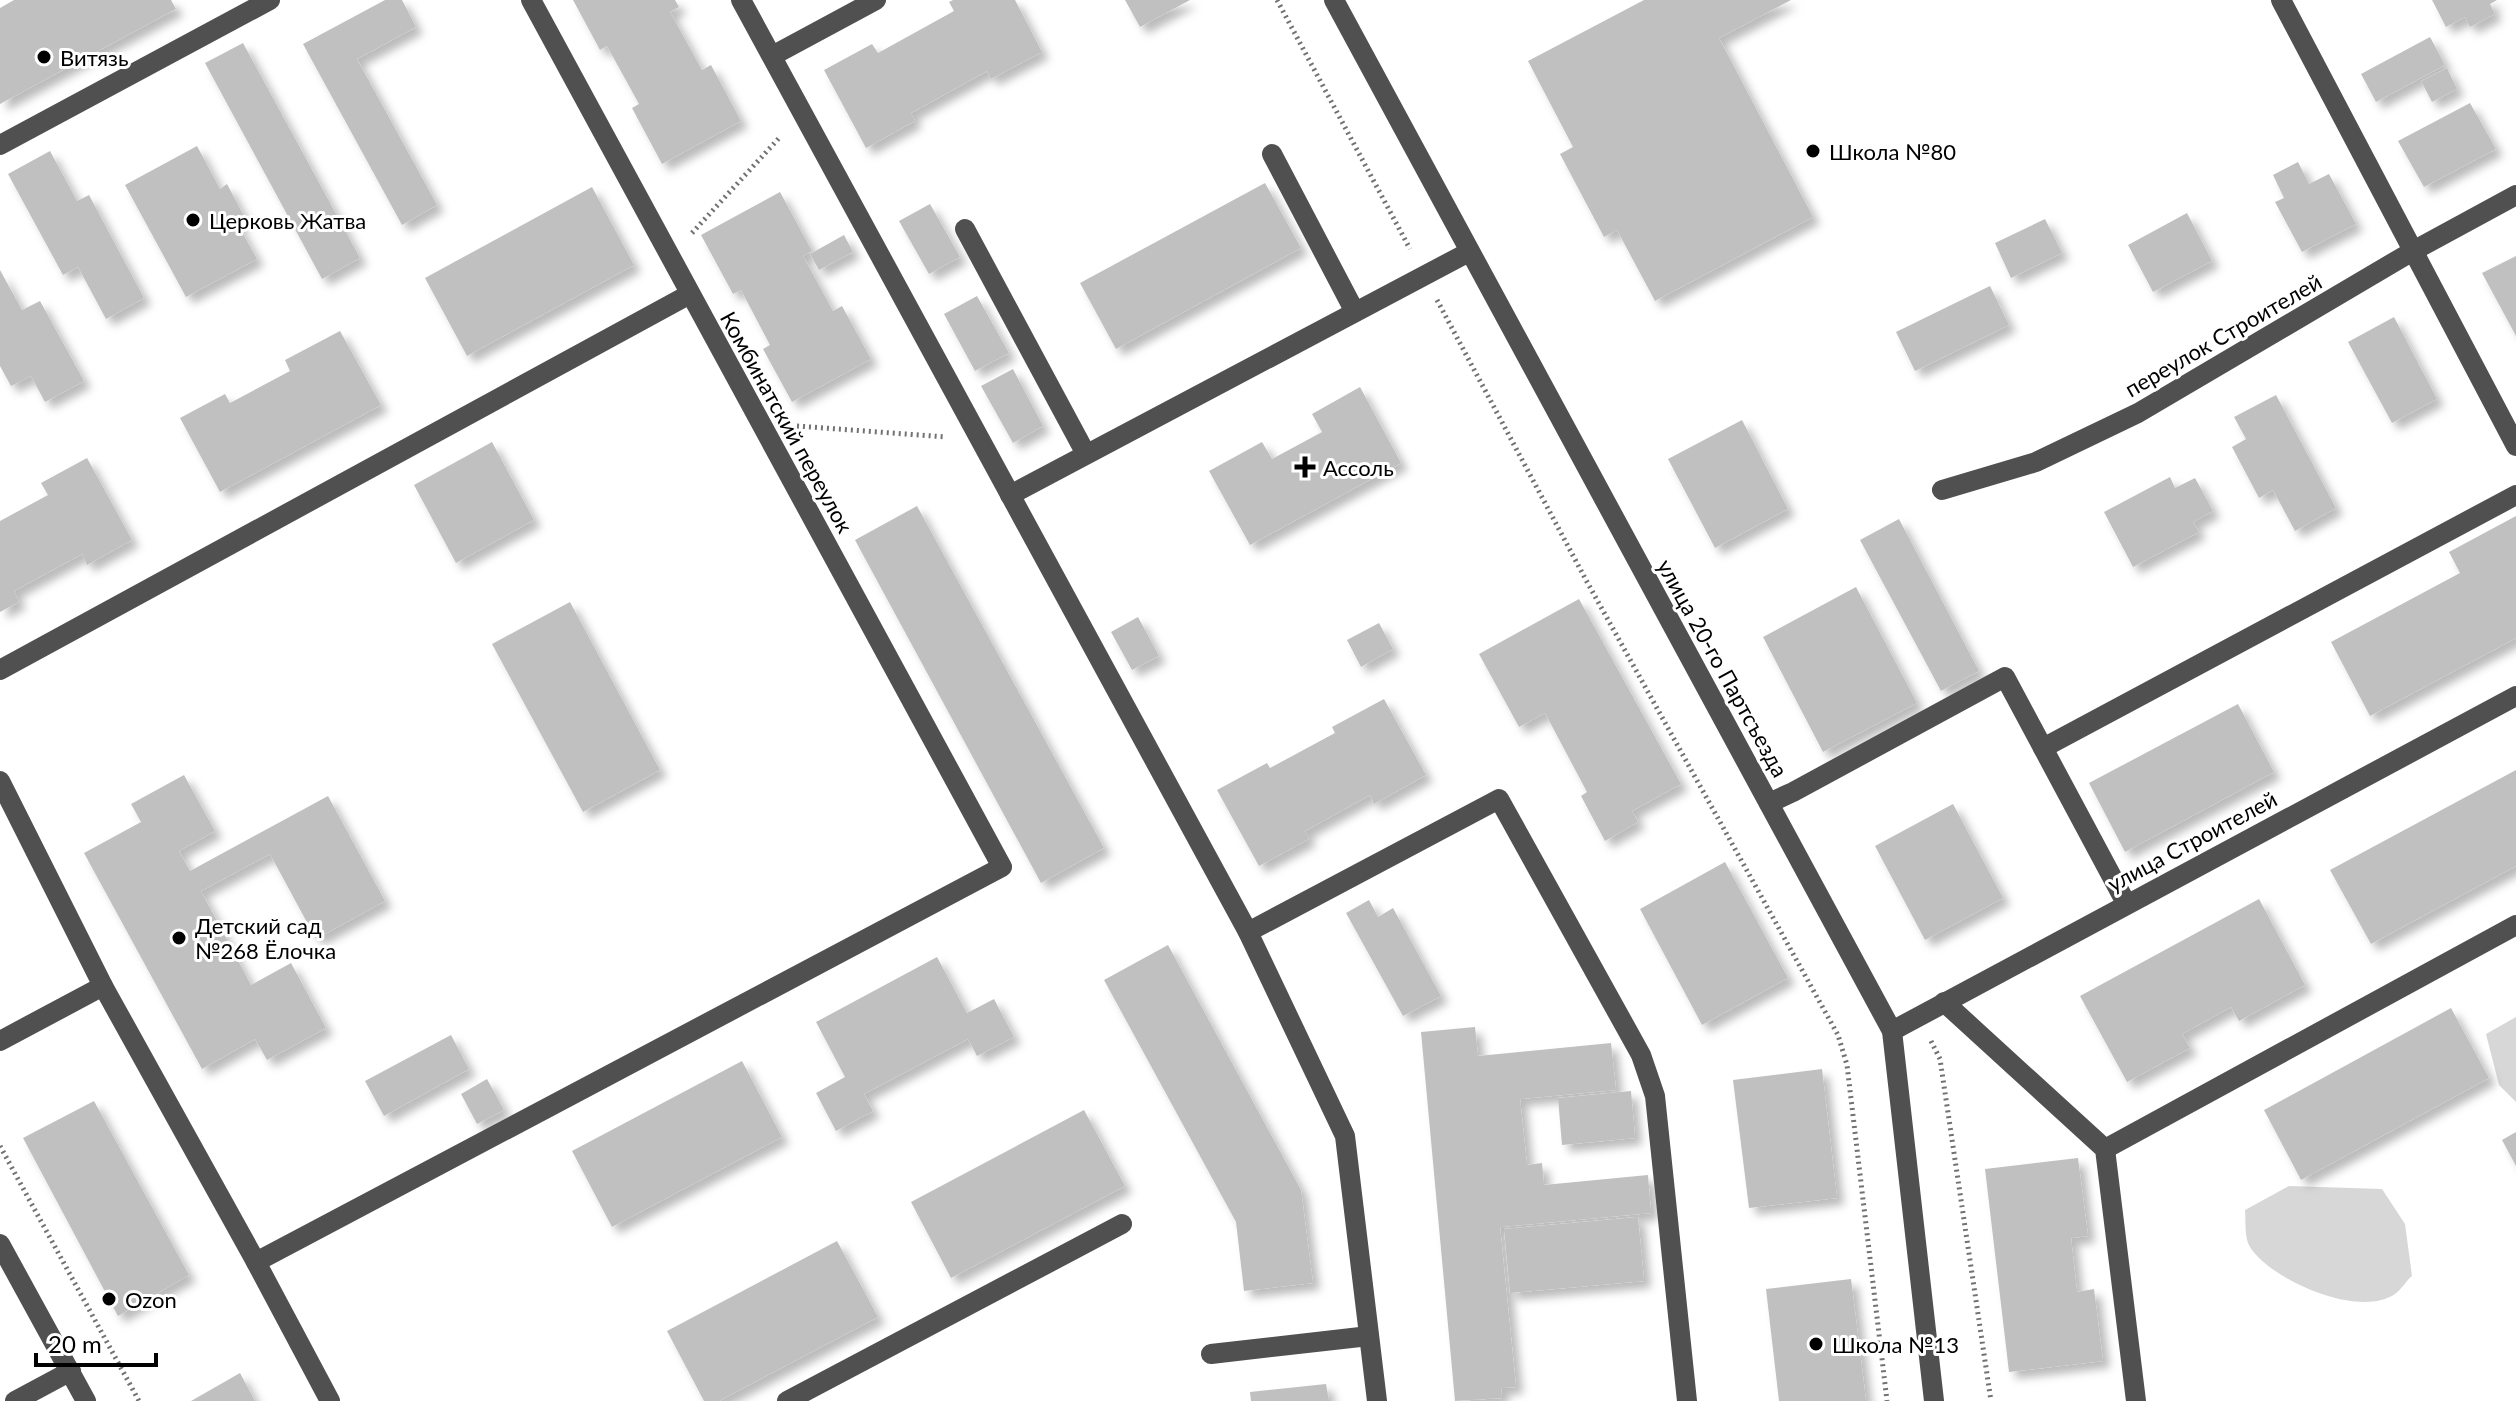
<svg xmlns="http://www.w3.org/2000/svg" width="2516" height="1401" font-family="Lato,sans-serif">
	<style>
		.green { fill: #d7d7d7 }
		.building { fill: #c0c0c0; filter: url(#shadow) }
		.lines { fill: none; stroke-linecap: round; stroke-linejoin: round }
		.path { stroke: #727272; stroke-width: 5; stroke-dasharray: 2 4; stroke-linecap: butt }
		.minor { stroke: #505050; stroke-width: 20 }
		.poi-dot { fill: #000; stroke: #fff; stroke-width: 3 }
		.labels { text-anchor: middle; dominant-baseline: central; stroke-width: 6; stroke-linejoin: round; paint-order: stroke }
		.poi-label { font-size: 22px; fill: #000; stroke: #fff; text-anchor: start }
		.street-label { font-size: 22px; fill: #000; stroke: #fff }
	</style>
	<defs>
		<filter id="shadow"><feDropShadow dx="7" dy="7" stdDeviation="4" flood-color="#0004"/></filter>
	</defs>
	<rect width="100%" height="100%" fill="#fff"/>
	<g class="green">
		<path d="M2516 1017V1102L2499 1085 2486 1034Z"/>
		<path d="M2289 1186 2382 1189 2405 1224 2412 1276C2406 1281 2401 1290 2395 1294 2359 1319 2271 1280 2250 1247 2244 1238 2246 1220 2245 1210Z"/>
	</g>
	<g class="building">
		<path d="M14 0H171L176 9 0 104V8Z"/>
		<path d="M385 0H402L416 27 357 59 437 205 402 225 303 44Z"/>
		<path d="M573 0H675L679 7 670 12 702 70 711 65 741 121 662 164 632 108 639 104 607 46 600 50Z"/>
		<path d="M953 0H1015L1042 52 991 79 987 71 911 113 915 121 866 148 824 70 872 44 878 53 954 11 949 2Z"/>
		<path d="M1125 0H1190L1140 27Z"/>
		<path d="M1644 0H1791L1719 38 1813 217 1655 301 1617 230 1604 237 1560 154 1573 147 1528 61Z"/>
		<path d="M2432 0H2497L2490 4 2495 14 2470 27 2465 17 2446 27Z"/>
		<path d="M2430 37 2445 65 2376 102 2361 74Z"/>
		<path d="M243 43 360 258 322 279 205 63Z"/>
		<path d="M2447 68 2457 89 2432 102 2421 81Z"/>
		<path d="M2470 103 2496 149 2424 187 2398 141Z"/>
		<path d="M197 146 220 189 227 184 245 218 237 223 257 259 186 297 125 185Z"/>
		<path d="M50 151 77 201 89 195 144 298 106 319 78 267 63 275 8 174Z"/>
		<path d="M2298 162 2309 184 2329 174 2356 224 2302 252 2275 202 2284 198 2273 175Z"/>
		<path d="M1265 183 1301 248 1116 349 1080 283Z"/>
		<path d="M592 187 634 265 467 356 425 278Z"/>
		<path d="M780 192 812 251 803 256 833 311 842 306 871 359 792 402 763 349 770 345 741 290 733 294 701 235Z"/>
		<path d="M930 204 960 257 929 274 899 221Z"/>
		<path d="M2187 213 2212 261 2153 292 2128 245Z"/>
		<path d="M2045 219 2062 253 2011 278 1995 243Z"/>
		<path d="M844 235 853 252 819 270 810 254Z"/>
		<path d="M2516 256V336L2482 273Z"/>
		<path d="M0 270 22 310 40 301 84 381 45 402 31 376 11 386 0 366Z"/>
		<path d="M1990 286 2009 325 1915 371 1896 332Z"/>
		<path d="M977 296 1009 353 975 371 944 314Z"/>
		<path d="M2394 317 2437 399 2392 423 2348 342Z"/>
		<path d="M340 331 381 405 220 492 180 418 225 394 230 403 290 371 285 360Z"/>
		<path d="M1013 369 1043 426 1013 443 981 386Z"/>
		<path d="M1360 387 1401 463 1250 545 1209 471 1262 442 1272 459 1322 432 1312 414Z"/>
		<path d="M2276 395 2336 508 2295 531 2273 490 2259 498 2232 447 2246 439 2234 417Z"/>
		<path d="M1742 420 1788 509 1715 548 1668 459Z"/>
		<path d="M492 442 534 520 456 563 414 485Z"/>
		<path d="M87 458 132 540 87 565 82 554 14 591 19 602 0 612V521L48 495 41 483Z"/>
		<path d="M2170 477 2175 488 2195 478 2213 511 2193 522 2199 532 2133 567 2104 512Z"/>
		<path d="M917 506 1104 848 1041 883 855 540Z"/>
		<path d="M2516 516V638L2370 716 2331 642 2460 573 2449 552Z"/>
		<path d="M1899 519 1979 671 1941 691 1860 540Z"/>
		<path d="M1856 587 1917 703 1823 752 1763 637Z"/>
		<path d="M1579 599 1681 784 1632 811 1638 822 1605 841 1581 796 1587 792 1545 713 1519 727 1479 654Z"/>
		<path d="M570 602 660 770 583 812 492 644Z"/>
		<path d="M1138 617 1159 656 1132 670 1111 632Z"/>
		<path d="M1379 623 1393 649 1361 667 1347 640Z"/>
		<path d="M1384 699 1426 775 1374 804 1370 795 1305 831 1309 839 1259 866 1217 790 1267 763 1270 768 1335 733 1332 727Z"/>
		<path d="M2238 704 2274 772 2125 852 2089 783Z"/>
		<path d="M2516 770V866L2371 944 2330 870Z"/>
		<path d="M184 775 215 831 179 851 190 871 328 796 385 901 316 939 270 854 201 891 251 985 291 963 326 1028 267 1060 255 1039 202 1069 84 853 141 822 131 804Z"/>
		<path d="M1953 804 2003 898 1925 940 1875 846Z"/>
		<path d="M1725 862 1788 978 1702 1025 1640 909Z"/>
		<path d="M2259 899 2305 985 2239 1021 2231 1007 2182 1034 2190 1048 2127 1082 2080 996Z"/>
		<path d="M1369 900 1378 917 1393 908 1441 996 1403 1016 1346 913Z"/>
		<path d="M1168 945 1301 1190 1313 1283 1244 1291 1236 1222 1104 980Z"/>
		<path d="M937 957 967 1013 994 999 1014 1037 977 1056 968 1039 864 1094 873 1111 836 1131 816 1093 845 1077 816 1022Z"/>
		<path d="M2451 1008 2489 1078 2301 1180 2264 1110Z"/>
		<path d="M1475 1027 1478 1056 1611 1043 1616 1090 1520 1099 1527 1165 1542 1163 1544 1185 1648 1175 1651 1213 1500 1227 1516 1387 1501 1388 1502 1398 1455 1401 1421 1032Z"/>
		<path d="M451 1035 469 1069 384 1116 365 1081Z"/>
		<path d="M742 1061 782 1137 612 1227 572 1151Z"/>
		<path d="M1822 1069 1837 1198 1749 1208 1733 1080Z"/>
		<path d="M487 1079 504 1110 477 1124 461 1094Z"/>
		<path d="M1631 1091 1635 1138 1562 1145 1558 1098Z"/>
		<path d="M94 1101 189 1275 118 1316 23 1138Z"/>
		<path d="M1084 1110 1125 1186 951 1278 911 1202Z"/>
		<path d="M2516 1132V1166L2502 1140Z"/>
		<path d="M2078 1158 2088 1236 2071 1238 2077 1292 2094 1289 2103 1361 2009 1372 1985 1169Z"/>
		<path d="M1638 1217 1644 1281 1510 1293 1504 1229Z"/>
		<path d="M837 1241 878 1317 719 1401H704L667 1331Z"/>
		<path d="M1851 1279 1866 1401H1779L1766 1289Z"/>
		<path d="M240 1373 255 1401H191Z"/>
		<path d="M1326 1384 1329 1401H1251L1250 1392Z"/>
	</g>
	<g class="lines">
		<g class="path">
			<path d="M1277 0 1410 249"/>
			<path d="M692 233 780 137"/>
			<path d="M1437 300 1586 580 1838 1035 1847 1065 1887 1401"/>
			<path d="M797 426 946 437"/>
			<path d="M1931 1041 1940 1059 1991 1401"/>
			<path d="M0 1146 139 1401"/>
		</g>
		<g class="minor">
			<path d="M741 0 1248 932 1345 1136 1377 1401"/>
			<path d="M1334 0 1892 1031 1934 1401"/>
			<path d="M2281 0 2516 446"/>
			<path d="M772 56 876 0"/>
			<path d="M0 145 270 0"/>
			<path d="M1272 154 1355 312"/>
			<path d="M965 229 1086 454"/>
			<path d="M1942 490 2036 462 2138 413 2413 251 2516 195"/>
			<path d="M1010 495 1469 252"/>
			<path d="M0 670 690 294"/>
			<path d="M2043 748 2516 495"/>
			<path d="M0 781 103 986 256 1262 1002 867 531 0"/>
			<path d="M1769 803 1793 792 2005 677 2126 903"/>
			<path d="M1248 932 1499 799 1641 1055 1655 1096 1687 1401"/>
			<path d="M1944 1002 2105 1149 2136 1401"/>
			<path d="M1892 1031 2516 696"/>
			<path d="M0 1041 103 986"/>
			<path d="M2105 1149 2516 925"/>
			<path d="M0 1244 86 1401"/>
			<path d="M256 1262 330 1401"/>
			<path d="M1211 1354 1369 1336"/>
			<path d="M15 1401 71 1371"/>
			<path d="M787 1401 1122 1224"/>
		</g>
	</g>
	<g class="poi-dot">
		<circle cx="44" cy="57" r="8"/>
		<circle cx="1813" cy="151" r="8"/>
		<circle cx="193" cy="220" r="8"/>
		<path d="M1301 455h8v8h8v8h-8v8h-8v-8h-8v-8h8z"/>
		<circle cx="179" cy="938" r="8"/>
		<circle cx="109" cy="1299" r="8"/>
		<circle cx="1816" cy="1344" r="8"/>
	</g>
	<g class="labels">
		<g class="poi-label">
			<text x="60" y="57">Витязь</text>
			<text x="1829" y="151">Школа №80</text>
			<text x="209" y="220">Церковь Жатва</text>
			<text x="1323" y="467">Ассоль</text>
			<text x="195" y="925">Детский сад<tspan x="195" dy="25">№268 Ёлочка</tspan></text>
			<text x="125" y="1299">Ozon</text>
			<text x="1832" y="1344">Школа №13</text>
		</g>
		<g class="street-label">
			<text transform="translate(2223 335) rotate(-30)">переулок Строителей</text>
			<text transform="translate(787 422) rotate(61)">Комбинатский переулок</text>
			<text transform="translate(1723 668) rotate(61)">улица 20-го Партсъезда</text>
			<text transform="translate(2192 841) rotate(-28)">улица Строителей</text>
		</g>
	</g>
	<path d="M36 1353v12h120v-12" fill="none" stroke="#000000" stroke-width="4"/>
	<text x="48" y="1353" font-size="24" fill="#000000" stroke="#ffffff" stroke-width="6" paint-order="stroke">20 m</text>
</svg>
